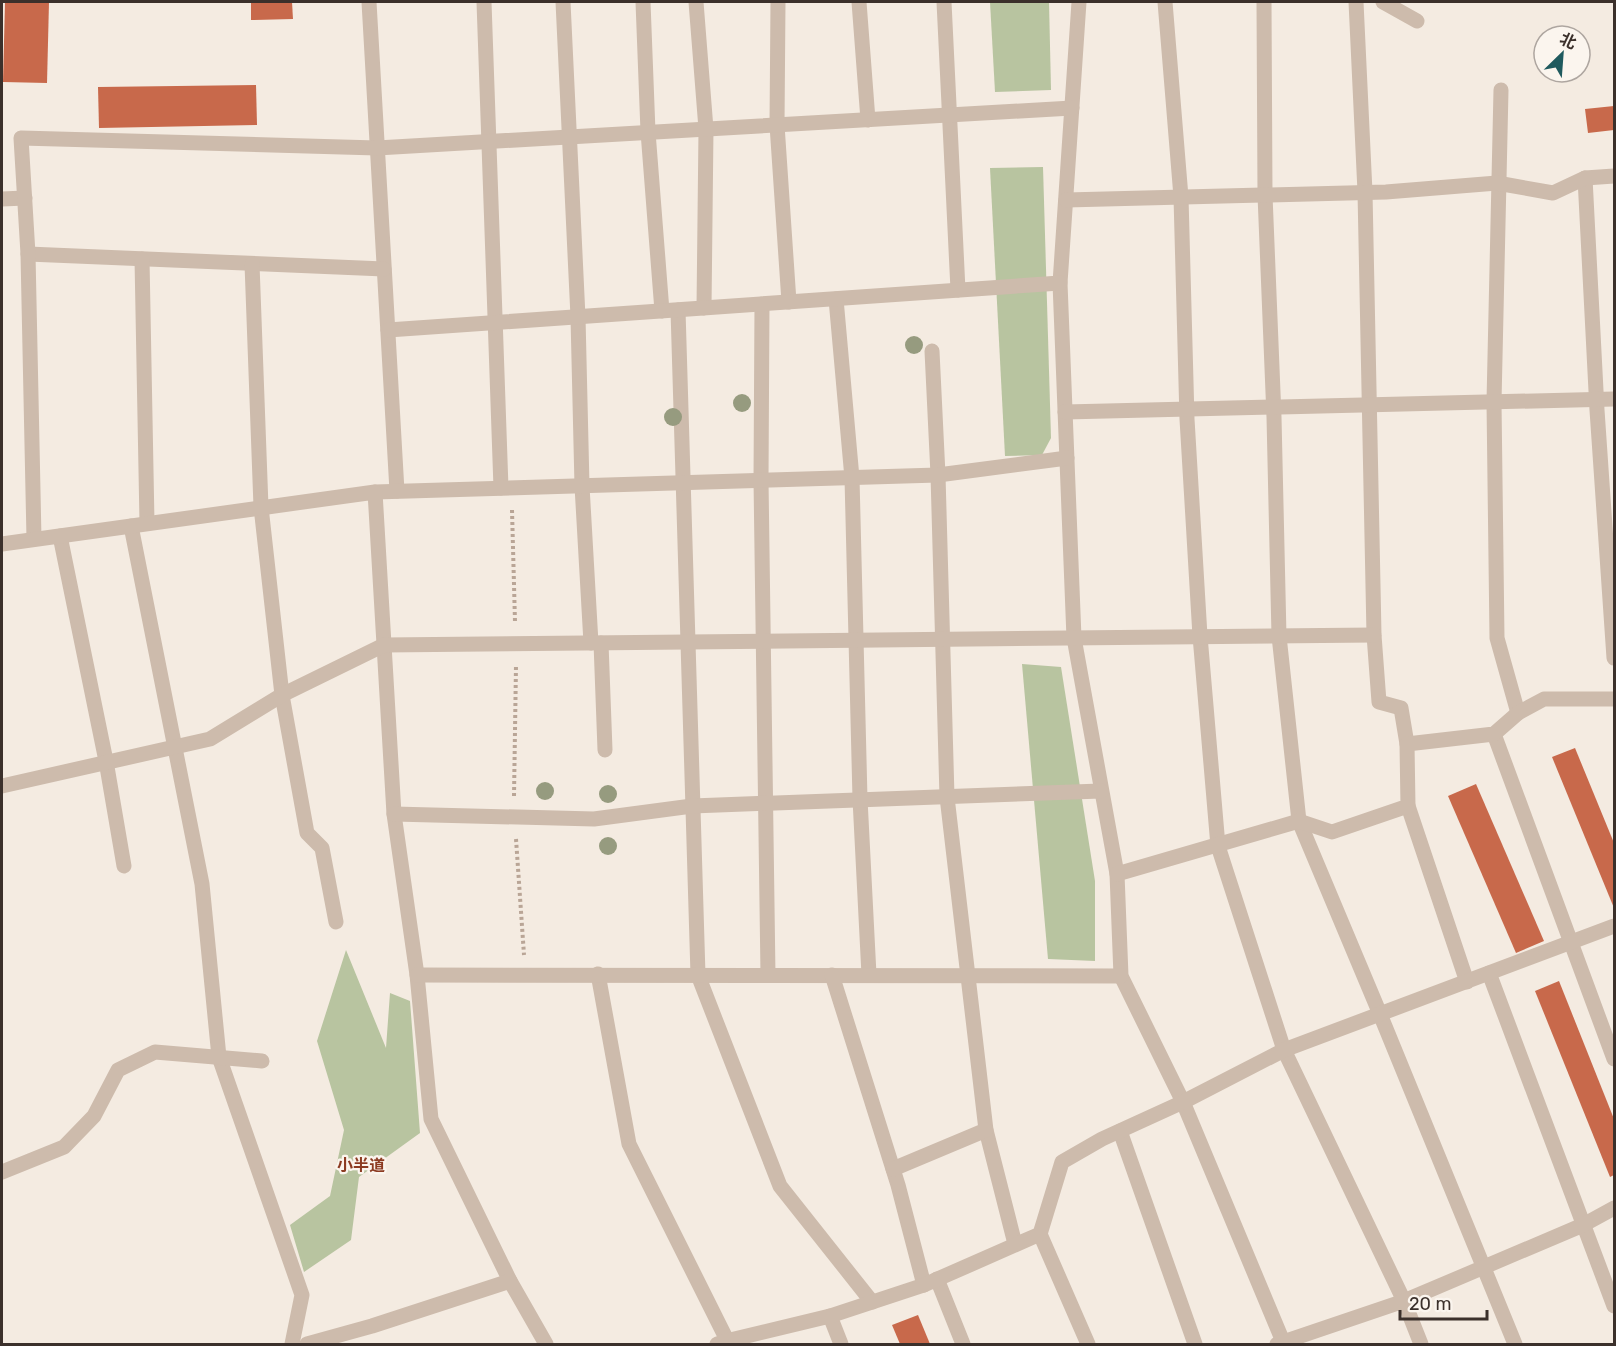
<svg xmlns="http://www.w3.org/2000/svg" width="1616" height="1346" font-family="Rubik,'Noto Sans SC',sans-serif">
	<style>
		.green { fill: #b8c4a0 }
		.building { fill: #c8694b }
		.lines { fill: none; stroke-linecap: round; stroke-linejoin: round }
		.path { stroke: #b9a596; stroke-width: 4; stroke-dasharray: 3 3; stroke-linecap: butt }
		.minor { stroke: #cdbbac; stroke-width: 15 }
		.tree { fill: #969b7f }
		.labels { text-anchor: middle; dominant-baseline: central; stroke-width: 4.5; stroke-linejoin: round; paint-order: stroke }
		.neighbourhood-label { font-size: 16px; font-weight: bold; fill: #8c3b22; stroke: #fbf5ee }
	</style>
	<rect width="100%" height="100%" fill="#f4ebe1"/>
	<g class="green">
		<path d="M990 2H1049L1051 90 995 92Z"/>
		<path d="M1043 167 1051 438 1042 455 1005 456 990 168Z"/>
		<path d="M1022 664 1061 667 1095 881V961L1048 959Z"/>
		<path d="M346 950 386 1048 390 993 410 1001 420 1133 359 1177 351 1240 304 1272 290 1225 330 1196 344 1130 317 1041Z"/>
	</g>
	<g class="building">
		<path d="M5 2H49L47 83 3 82Z"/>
		<path d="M251 2H292L293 19 251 20Z"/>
		<path d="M256 85 257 125 99 128 98 87Z"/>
		<path d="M1614 106V130L1588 133 1585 109Z"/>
		<path d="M1575 748 1614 843V908L1552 757Z"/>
		<path d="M1476 784 1544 941 1516 953 1448 796Z"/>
		<path d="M1559 981 1614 1119V1175L1610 1177 1535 991Z"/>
		<path d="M918 1315 930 1344H900L892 1325Z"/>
	</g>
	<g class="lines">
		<g class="path">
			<path d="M512 510 515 622"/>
			<path d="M514 796 516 665"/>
			<path d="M516 839 524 955"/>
		</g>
		<g class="minor">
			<path d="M369 2 397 491"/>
			<path d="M484 2 501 488"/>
			<path d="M563 2 578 317 582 486 591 643"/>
			<path d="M643 2 648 132 662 311"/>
			<path d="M696 2 706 129 704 308"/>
			<path d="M778 2 777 125 789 302"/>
			<path d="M859 2 868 120"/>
			<path d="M944 2 958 290"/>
			<path d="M1079 2 1060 283 1074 638 1117 874 1121 976 1183 1102 1284 1344"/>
			<path d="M1165 2 1181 197 1187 419 1200 636 1218 846 1284 1050 1404 1301 1421 1344"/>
			<path d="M1264 2 1265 195 1274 417 1279 636 1299 821 1380 1014 1515 1344"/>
			<path d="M1356 2 1365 192 1374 635 1379 702 1401 708 1407 744"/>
			<path d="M1383 2 1417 21"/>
			<path d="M1501 90 1494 402 1497 638 1518 713"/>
			<path d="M1585 178 1597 410 1614 658"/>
			<path d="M2 199 25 198"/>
			<path d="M1066 200 1386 192 1497 183 1553 193 1585 178 1614 176"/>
			<path d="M28 254 384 269"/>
			<path d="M142 259 147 523"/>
			<path d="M252 264 261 507 282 695 307 833 322 848 336 922"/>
			<path d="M836 299 852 478 860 799 869 975"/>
			<path d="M762 304 761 480 768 975"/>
			<path d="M678 310 698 975 780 1186 872 1302"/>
			<path d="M388 330 1060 283"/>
			<path d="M932 351 938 475 947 797 986 1130 1015 1244"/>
			<path d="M1065 412 1614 399"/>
			<path d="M375 492 938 475 1067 458"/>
			<path d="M131 526 202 884 219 1057 302 1295 292 1344"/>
			<path d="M60 536 106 761 124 866"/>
			<path d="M34 539 28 254 21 138 377 148 1072 108"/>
			<path d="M2 544 375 492 394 814 417 975 431 1119 510 1281"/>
			<path d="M601 643 605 750"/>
			<path d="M1494 734 1614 1059"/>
			<path d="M2 786 210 739 282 695 384 645 1374 635"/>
			<path d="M1408 806 1467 982"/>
			<path d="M394 814 594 819 692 806 1101 791"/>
			<path d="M1117 874 1299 821 1332 832 1408 806 1407 744 1494 734 1518 713 1544 699H1614"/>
			<path d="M1489 973 1614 1306"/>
			<path d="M598 974 629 1144 729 1344"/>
			<path d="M417 975 1121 976"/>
			<path d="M832 975 898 1185 924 1285"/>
			<path d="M1120 1131 1195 1344"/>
			<path d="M893 1169 986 1130"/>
			<path d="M2 1172 64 1147 94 1116 118 1070 155 1052 262 1061"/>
			<path d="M1040 1234 1088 1344"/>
			<path d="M937 1279 963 1344"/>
			<path d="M830 1316 841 1344"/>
			<path d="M307 1344 372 1326 510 1281 546 1344"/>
			<path d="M717 1344 726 1341 830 1316 924 1285 1040 1234 1062 1162 1102 1139 1183 1102 1284 1050 1614 926"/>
			<path d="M1277 1344 1404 1301 1583 1225 1614 1208"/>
		</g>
	</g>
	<g class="tree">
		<circle cx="914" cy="345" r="9"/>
		<circle cx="742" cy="403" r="9"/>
		<circle cx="673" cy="417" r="9"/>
		<circle cx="545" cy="791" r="9"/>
		<circle cx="608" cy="794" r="9"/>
		<circle cx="608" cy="846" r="9"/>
	</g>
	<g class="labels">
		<g class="neighbourhood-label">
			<text x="361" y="1165">小半道</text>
		</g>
	</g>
	<rect width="1616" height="1346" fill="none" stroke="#3b302b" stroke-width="6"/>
	<g transform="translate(1562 54) rotate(25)"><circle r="28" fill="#fbf5ee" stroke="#aea6a0" stroke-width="1.5"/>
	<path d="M0-4.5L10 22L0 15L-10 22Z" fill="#1f5a5e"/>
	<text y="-9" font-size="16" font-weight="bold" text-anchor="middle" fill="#3b302b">北</text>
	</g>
	<path d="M1400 1310v9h87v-9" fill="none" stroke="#3b302b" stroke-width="3"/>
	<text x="1409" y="1310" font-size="18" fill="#3b302b" stroke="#fbf5ee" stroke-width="4.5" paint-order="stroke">20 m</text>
</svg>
